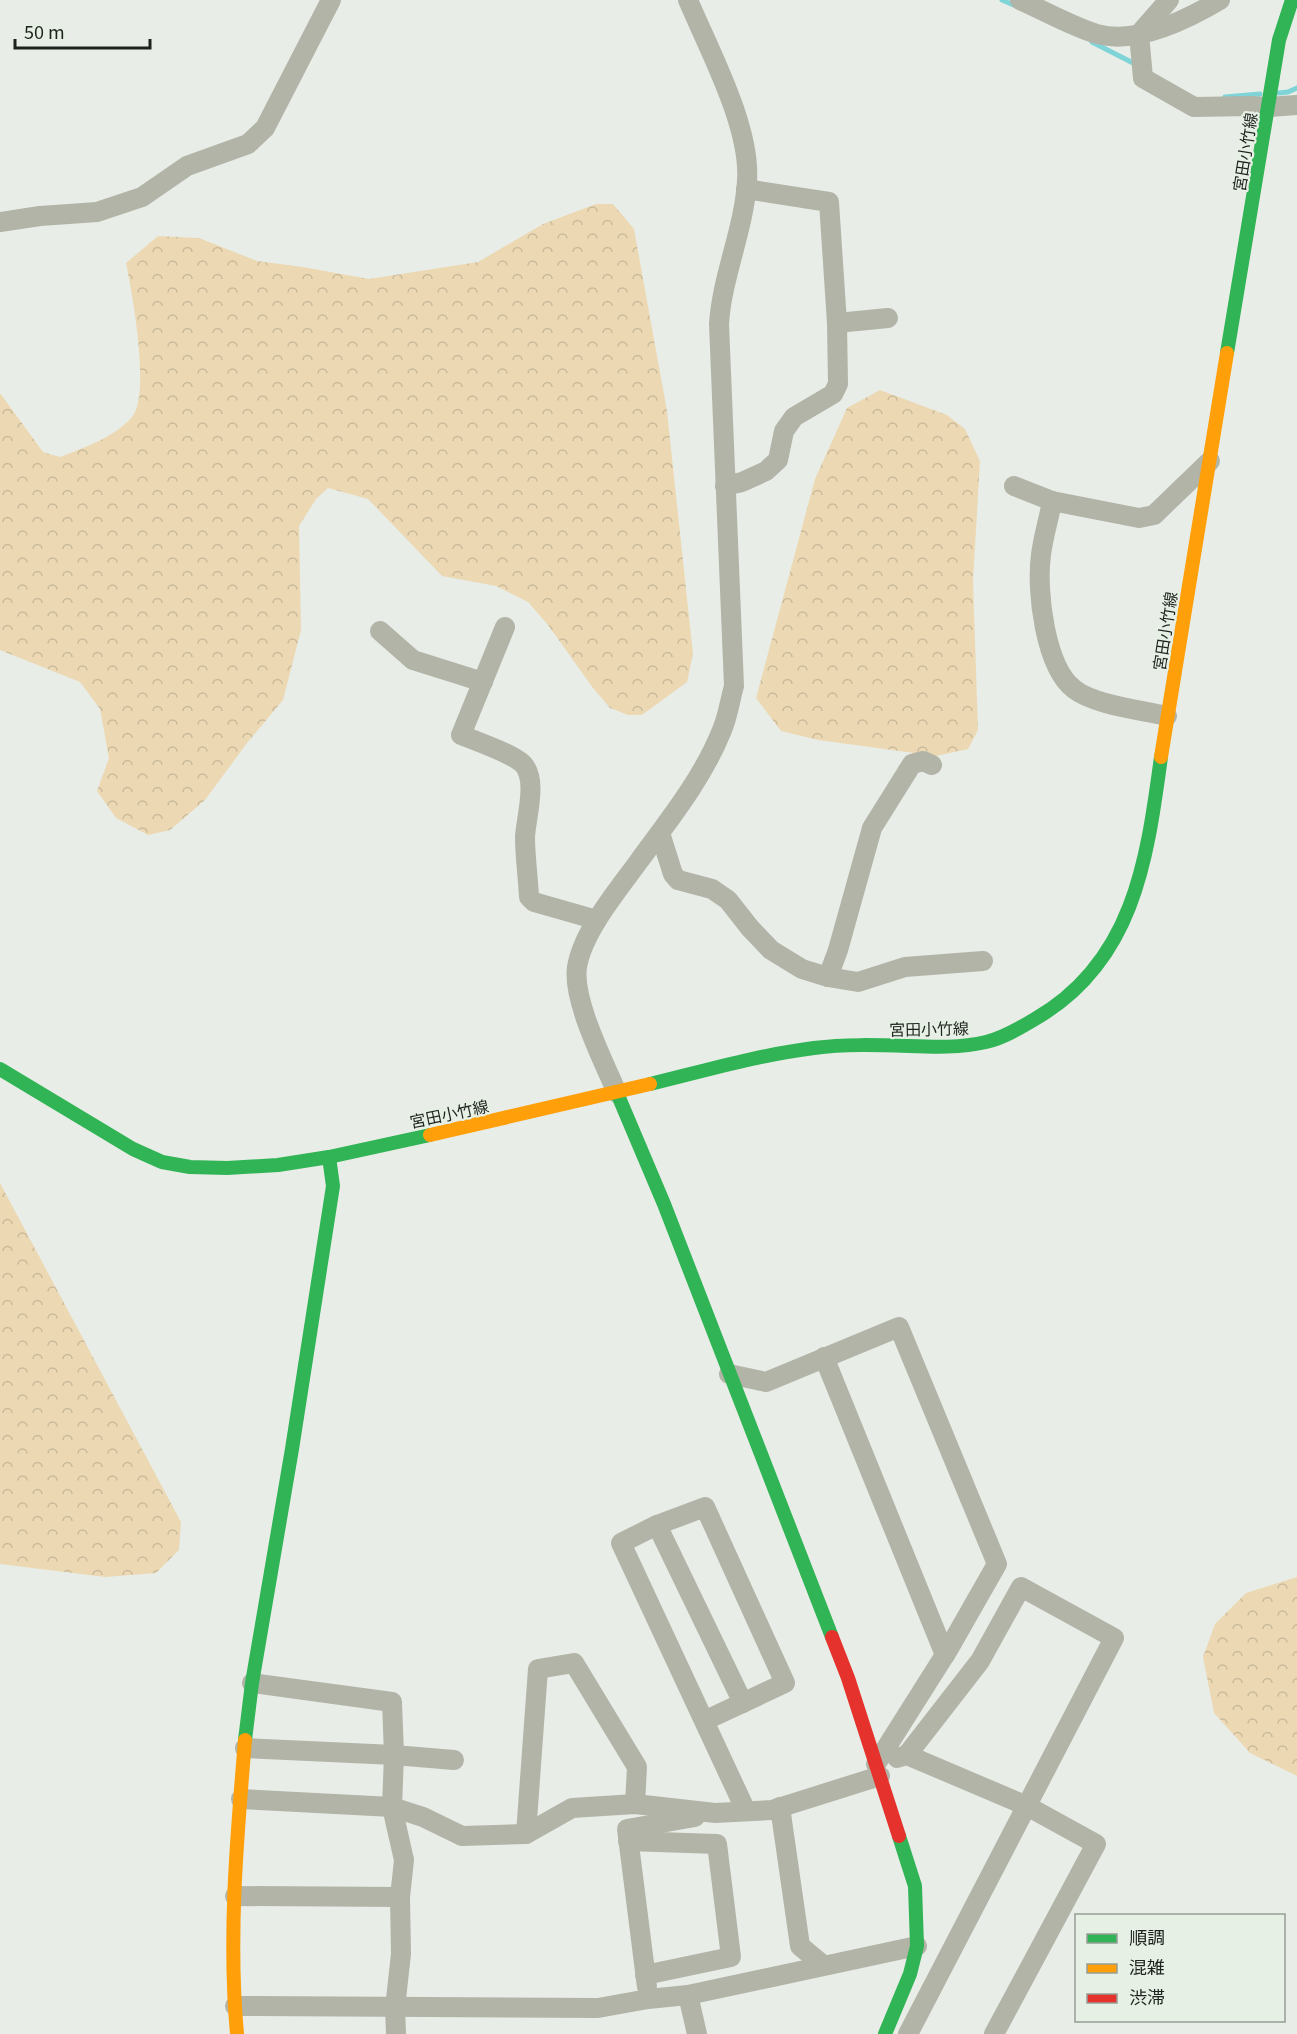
<svg xmlns="http://www.w3.org/2000/svg" width="1297" height="2034" font-family="Georgia,'Noto Sans JP',serif">
	<style>
		.forest { fill: url(#forest-crowns) }
		.lines { fill: none; stroke-linecap: round; stroke-linejoin: round }
		.stream { stroke: #7fd4d8; stroke-width: 5 }
		.street { stroke: #b2b4a8; stroke-width: 20 }
		.fast { stroke: #30b455; stroke-width: 14 }
		.slow { stroke: #ff9f0a; stroke-width: 14 }
		.jam { stroke: #e5322d; stroke-width: 14 }
		.labels { text-anchor: middle; dominant-baseline: central; stroke-width: 4.5; stroke-linejoin: round; paint-order: stroke }
		.street-label { font-size: 16px; fill: #1e221e; stroke: #e6f0e4 }
	</style>
	<defs>
		<pattern id="forest-crowns" width="20" height="18" patternUnits="userSpaceOnUse" patternTransform="scale(1.5)"><rect width="20" height="18" fill="#ecd9b4"/><path d="M2 6a3 3 0 1 1 6 0M12 15a3 3 0 1 1 6 0" fill="none" stroke="#caba9a"/></pattern>
	</defs>
	<rect width="100%" height="100%" fill="#e8ede7"/>
	<g class="forest">
		<path d="M596 204H613L634 229 667 411 693 654 687 682 642 715H628L610 708 593 688 548 625 528 602 496 586 442 576 368 499 328 488 316 499 299 526 301 630 283 700 247 743 205 800 170 830 148 835 116 818 97 791 109 758 100 709 80 682 0 650V393L43 452 60 457C83 448 115 437 132 417 151 395 132 292 126 263L158 236 199 238 257 261 303 267 369 279 478 262 543 224Z"/>
		<path d="M880 390 947 415 965 429 980 461 973 581 978 730 968 749 936 756 818 740 781 731 756 698 815 479 847 408Z"/>
		<path d="M0 1183 181 1522 179 1550 156 1573 105 1577 0 1564Z"/>
		<path d="M1297 1577V1776L1250 1753 1214 1713 1203 1657 1215 1624 1246 1593Z"/>
	</g>
	<g class="lines">
		<g class="stream">
			<path d="M1002 0 1016 6"/>
			<path d="M1092 42 1137 65"/>
			<path d="M1279 93 1288 92 1297 88"/>
			<path d="M1225 97 1260 94"/>
		</g>
		<g class="street">
			<path d="M1020 0C1045 11 1071 26 1097 34 1136 45 1188 19 1220 0"/>
			<path d="M1169 0 1139 34 1143 78 1194 107 1251 106 1268 107 1297 105"/>
			<path d="M0 222 40 216 97 212 142 197 187 166 248 144 265 128 331 0"/>
			<path d="M837 323 888 318"/>
			<path d="M725 486 742 482 766 471 778 460 784 431 794 417 833 394 838 384 837 323 829 202 746 189"/>
			<path d="M1014 486 1052 501C1049 519 1043 537 1041 555 1036 590 1045 667 1074 689 1094 705 1142 710 1167 716"/>
			<path d="M1052 501 1139 518 1154 515 1210 461"/>
			<path d="M505 627 461 735C476 741 513 754 523 764 538 780 526 817 525 837 525 856 528 877 529 897L534 902 597 920"/>
			<path d="M380 631 413 660 483 682"/>
			<path d="M660 833 673 874 678 880 712 889 728 900 750 928 771 950 802 969 828 977 858 982 905 967 983 961"/>
			<path d="M828 977 838 950 872 828 912 764 923 761 932 765"/>
			<path d="M617 1093C604 1062 572 1000 577 967 583 931 618 890 639 861 669 820 703 778 722 730 728 716 730 700 734 686L719 324C722 276 744 230 747 181 751 127 709 50 688 0"/>
			<path d="M824 1357 945 1655"/>
			<path d="M729 1374 766 1382 899 1327 997 1564 948 1650 876 1764"/>
			<path d="M657 1525 743 1703"/>
			<path d="M252 1683 392 1702 394 1755 392 1807 404 1860 400 1897 401 1954 395 2008 396 2034"/>
			<path d="M704 1721 785 1683 705 1507 657 1525 621 1543 746 1811"/>
			<path d="M245 1748 394 1755 454 1760"/>
			<path d="M907 1755 980 1661 1021 1587 1114 1638 908 2034"/>
			<path d="M897 1758 907 1755 1027 1806 1096 1844 994 2034"/>
			<path d="M241 1799 392 1807 423 1817 462 1836 526 1834 572 1808 635 1804 715 1813 772 1810 880 1776"/>
			<path d="M780 1807 800 1946 823 1965"/>
			<path d="M526 1834 538 1669 574 1663 637 1767 635 1804"/>
			<path d="M628 1841 717 1844 731 1957 645 1975"/>
			<path d="M235 1896 400 1897"/>
			<path d="M647 1987 627 1829 695 1817"/>
			<path d="M688 1995 697 2034"/>
			<path d="M235 2006 598 2008 648 1999 688 1995 917 1946"/>
		</g>
		<g class="fast">
			<path d="M1227 353 1279 40 1292 0"/>
			<path d="M0 1069 133 1149 162 1162 190 1167 227 1168 278 1165 329 1157 430 1135"/>
			<path d="M650 1084C704 1071 758 1055 814 1048 845 1044 877 1045 909 1046 934 1047 961 1048 986 1042 1003 1038 1020 1028 1035 1019 1134 962 1147 860 1161 757"/>
			<path d="M617 1093 664 1204 832 1637"/>
			<path d="M245 1740 252 1683 292 1449 333 1186 329 1157"/>
			<path d="M885 2034 910 1974 917 1946 915 1886 899 1836"/>
		</g>
		<g class="slow">
			<path d="M1161 757 1227 353"/>
			<path d="M430 1135 650 1084"/>
			<path d="M237 2034C228 1937 237 1837 245 1740"/>
		</g>
		<path class="jam" d="M832 1637 848 1678 899 1836"/>
	</g>
	<g class="labels">
		<g class="street-label">
			<text transform="translate(1244 152) rotate(-81)">宮田小竹線</text>
			<text transform="translate(1164 631) rotate(-81)">宮田小竹線</text>
			<text transform="translate(929 1028) rotate(-1)">宮田小竹線</text>
			<text transform="translate(449 1113) rotate(-12)">宮田小竹線</text>
		</g>
	</g>
	<rect x="1075" y="1914" width="210" height="108" fill="#e6f0e4" stroke="#969e95" stroke-width="1.5"/>
	<rect x="1087" y="1934" width="30" height="9" fill="#30b455" stroke="#969e95" stroke-width="1.5"/>
	<text x="1129" y="1944" font-size="18" fill="#1e221e">順調</text>
	<rect x="1087" y="1964" width="30" height="9" fill="#ff9f0a" stroke="#969e95" stroke-width="1.5"/>
	<text x="1129" y="1974" font-size="18" fill="#1e221e">混雑</text>
	<rect x="1087" y="1994" width="30" height="9" fill="#e5322d" stroke="#969e95" stroke-width="1.5"/>
	<text x="1129" y="2004" font-size="18" fill="#1e221e">渋滞</text>
	<path d="M15 39v9h135v-9" fill="none" stroke="#1e221e" stroke-width="3"/>
	<text x="24" y="39" font-size="18" fill="#1e221e" stroke="#e6f0e4" stroke-width="4.5" paint-order="stroke">50 m</text>
</svg>
